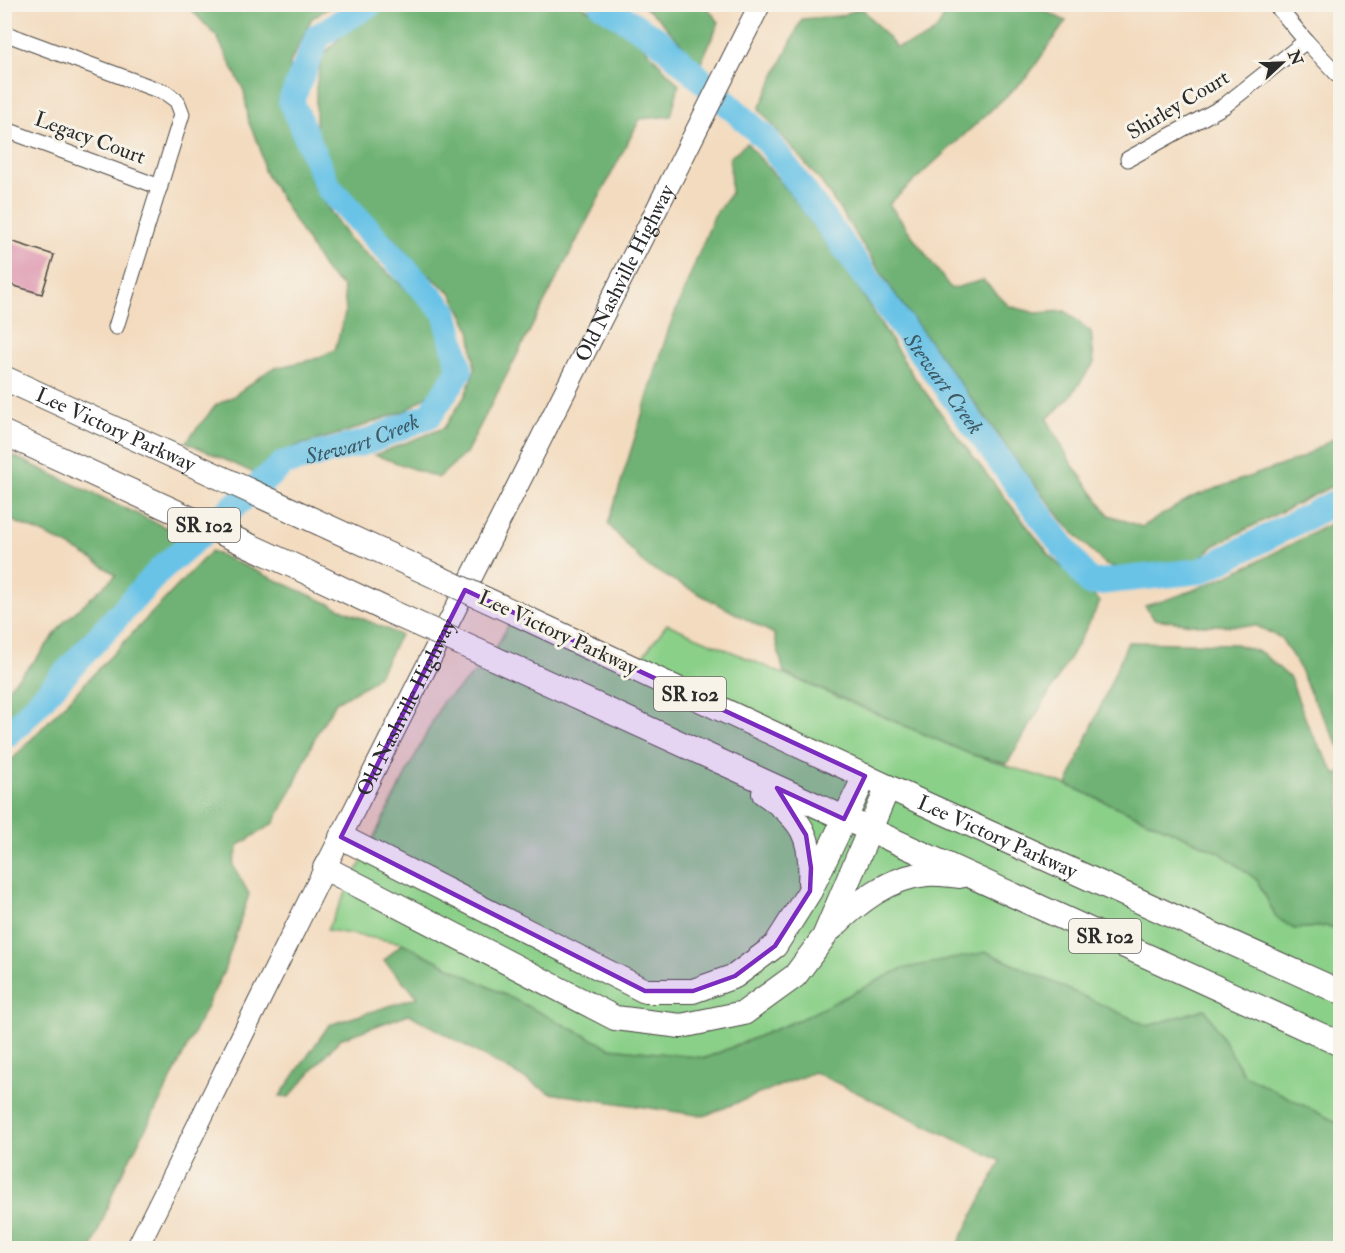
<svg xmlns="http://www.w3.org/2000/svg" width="1345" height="1253" font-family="'IM FELL Double Pica',serif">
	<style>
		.green { fill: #8bd089; stroke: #5b7e5a; stroke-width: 1.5 }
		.forest { fill: #70b275; stroke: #4e6e50; stroke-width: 1.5 }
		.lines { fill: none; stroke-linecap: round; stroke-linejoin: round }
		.river { stroke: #69c3e7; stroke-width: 26 }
		.building { fill: #de97b1 }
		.street-casing { stroke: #494541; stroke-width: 17 }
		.secondary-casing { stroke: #494541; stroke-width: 23 }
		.primary-casing { stroke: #494541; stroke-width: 26 }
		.street { stroke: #fff; stroke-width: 15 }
		.secondary { stroke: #fff; stroke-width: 21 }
		.primary { stroke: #fff; stroke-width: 24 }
		.primary-bridge-casing { stroke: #494541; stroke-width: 26; stroke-linecap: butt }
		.primary-bridge { stroke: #fff; stroke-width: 24 }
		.marked { fill: #7b2cbf; fill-opacity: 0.2; stroke: #7b2cbf; stroke-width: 4.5; stroke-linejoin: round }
		.labels { text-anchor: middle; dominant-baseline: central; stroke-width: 6; stroke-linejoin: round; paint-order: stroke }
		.shield { fill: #f7f3e8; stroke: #686764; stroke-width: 1.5 }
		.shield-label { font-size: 20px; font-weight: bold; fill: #2b2b2b }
		.street-label { font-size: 21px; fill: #2b2b2b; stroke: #f7f3e8 }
		.water-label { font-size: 22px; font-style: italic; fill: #3e5963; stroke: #f7f3e8 }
	</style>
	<rect width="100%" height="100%" fill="#f7f3e8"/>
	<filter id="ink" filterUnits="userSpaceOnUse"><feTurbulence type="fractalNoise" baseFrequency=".0167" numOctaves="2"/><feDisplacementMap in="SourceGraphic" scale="12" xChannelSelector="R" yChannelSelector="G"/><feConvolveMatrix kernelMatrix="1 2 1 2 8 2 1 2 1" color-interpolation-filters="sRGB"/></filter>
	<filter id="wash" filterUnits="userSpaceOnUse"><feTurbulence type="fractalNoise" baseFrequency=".008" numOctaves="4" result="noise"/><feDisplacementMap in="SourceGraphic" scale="24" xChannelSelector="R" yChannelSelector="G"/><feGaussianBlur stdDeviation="1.35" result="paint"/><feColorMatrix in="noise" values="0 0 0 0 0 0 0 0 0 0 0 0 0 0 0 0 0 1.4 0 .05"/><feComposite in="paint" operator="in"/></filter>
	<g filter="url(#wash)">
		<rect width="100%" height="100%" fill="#f3dbbf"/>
		<path class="green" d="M515 613 634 668 667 624 970 754 1067 785 1219 852 1257 880 1276 917 1294 929 1328 926 1340 930V1124L1244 1075 1205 1009 1148 1026 987 952 803 1018 705 1058 610 1048 402 943 327 930 443 701 457 690 491 657Z"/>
		<g class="forest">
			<path d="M187 5H334L312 18 290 63V121L315 189 349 239 438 317 450 361 438 388 407 410 346 432 296 446 256 474 186 442 216 405 232 397 271 369 315 359 335 350 346 310 343 287 326 272 264 171 260 148 249 123 244 91 217 37Z"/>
			<path d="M389 5H581L637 39 679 85 671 116 640 119 466 453 438 478 375 455 444 428 465 396 475 369 470 329 452 294 419 267 395 239 357 209 331 176 316 136V87L322 56 354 23Z"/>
			<path d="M642 5H705L719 22 700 65 659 19Z"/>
			<path d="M946 5H1032L1066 21 1027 77 889 204 951 289 983 280 1009 306 1036 313 1065 311 1091 332 1094 363 1069 398 1047 419 1071 463 1109 515 1142 527 1192 497 1299 459 1340 435V482L1215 545 1194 563 1138 572 1106 565 1067 526 1025 472 897 297 822 183 759 109 802 19 839 16 862 8 896 47C925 40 941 37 946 5Z"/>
			<path d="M747 143 789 192 855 282 912 374 974 458 1052 558 1100 602C1072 658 1038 710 1007 764L970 754 784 673 774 634 645 565 608 524 669 328 714 216 731 193 730 157Z"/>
			<path d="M5 452 184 536 82 637 24 706 5 724V691L37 658 64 622 116 575C83 551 42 532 5 518Z"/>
			<path d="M1340 519V748L1311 695 1298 665 1281 638 1257 626 1199 625 1154 619 1145 606C1215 587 1277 551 1340 519Z"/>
			<path d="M211 551 400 635 380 673 370 683 336 702 317 733 295 783 274 823 239 845 233 865 249 894 224 971 164 1094 116 1185 92 1248H5V767Z"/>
			<path d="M1128 642 1236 644 1262 653 1290 678 1309 728 1336 775 1340 773V930L1328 926 1294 929 1276 917 1257 880 1219 852 1067 785Z"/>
			<path d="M402 943 610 1048 706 1058 803 1018 901 969 987 952 1148 1026 1205 1009 1244 1075 1340 1124V1248H956L1001 1161 814 1072 704 1116 550 1093 409 1014 340 1039 289 1097 280 1096 329 1025 418 997 384 961Z"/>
		</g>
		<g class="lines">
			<g class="river">
				<path id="s1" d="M601 4 658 40 767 140 982 437 1090 583 1201 571 1340 500"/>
				<path id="s2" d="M4 737 19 724 161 569 284 463 367 442 430 415 460 370 445 312 328 187 291 101 318 36 370 4"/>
			</g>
		</g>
		<g id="blocks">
			<path class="building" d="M4 239 54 255 42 294 4 283Z"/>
		</g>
	</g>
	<g filter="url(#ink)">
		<use href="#blocks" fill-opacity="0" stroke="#494541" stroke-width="1.5"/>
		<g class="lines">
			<defs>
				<g id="street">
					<path d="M1275 4 1306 41 1340 77"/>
					<path d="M4 33 166 93 177 101 182 114 116 327"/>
					<path d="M4 129 160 187"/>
					<path d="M1128 159 1224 106 1306 41"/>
				</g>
				<g id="secondary">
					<path id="s3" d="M137 1248 325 868 760 4"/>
				</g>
				<g id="primary">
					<path id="s4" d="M4 378 411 565"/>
					<path d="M4 433 296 567 391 612"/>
					<path id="s5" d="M515 613 888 787 1340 992"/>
					<path d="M491 657 1340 1044"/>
					<path d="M764 793C802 819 813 837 810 883"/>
					<path d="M341 837 645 991H693L735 976 775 946 810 891 865 776"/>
					<path d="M325 868 615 1018 681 1026 744 1013 795 976 824 937 888 787"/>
					<path d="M832 928C857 903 889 877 927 874 937 873 949 875 960 876"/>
				</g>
			</defs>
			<use href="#street" class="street-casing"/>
			<use href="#secondary" class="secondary-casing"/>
			<use href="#primary" class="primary-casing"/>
			<use href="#street" class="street"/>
			<use href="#secondary" class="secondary"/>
			<use href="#primary" class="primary"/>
			<defs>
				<g id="primary-bridge">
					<path d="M411 565 515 613"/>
					<path d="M391 612 491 657"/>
				</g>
			</defs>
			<use href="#primary-bridge" class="primary-bridge-casing"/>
			<use href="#primary-bridge" class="primary-bridge"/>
		</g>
	</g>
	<path class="marked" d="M465 590 865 776 844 819 777 788 806 835 811 868 810 891 775 946 735 976 693 991H645L341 837Z"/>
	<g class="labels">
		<g class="shield">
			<rect x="168" y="508" width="72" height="34" rx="4.5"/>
			<rect x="654" y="677" width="72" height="34" rx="4.5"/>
			<rect x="1069" y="919" width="72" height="34" rx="4.5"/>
		</g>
		<g class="shield-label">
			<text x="204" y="525">SR 102</text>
			<text x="690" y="694">SR 102</text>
			<text x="1105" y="936">SR 102</text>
		</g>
		<g class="street-label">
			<text transform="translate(1178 105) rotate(-31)">Shirley Court</text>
			<text transform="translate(90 138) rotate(20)">Legacy Court</text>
			<text stroke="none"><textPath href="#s3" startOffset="1090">Old Nashville Highway</textPath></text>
			<text stroke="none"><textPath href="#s4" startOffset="123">Lee Victory Parkway</textPath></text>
			<text transform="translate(558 633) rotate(25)">Lee Victory Parkway</text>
			<text stroke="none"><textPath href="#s3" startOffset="604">Old Nashville Highway</textPath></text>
			<text stroke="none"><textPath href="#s5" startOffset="532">Lee Victory Parkway</textPath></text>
		</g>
		<g class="water-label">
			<text stroke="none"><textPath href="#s1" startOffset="516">Stewart Creek</textPath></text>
			<text stroke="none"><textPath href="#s2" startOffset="474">Stewart Creek</textPath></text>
		</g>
	</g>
	<rect width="1345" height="1253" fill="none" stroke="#f7f3e8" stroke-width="24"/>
	<g transform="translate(1282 63) rotate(68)" stroke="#f7f3e8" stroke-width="4.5" paint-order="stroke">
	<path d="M0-4.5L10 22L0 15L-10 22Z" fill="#2b2b2b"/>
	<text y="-9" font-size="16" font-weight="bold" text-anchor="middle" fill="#2b2b2b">N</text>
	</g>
</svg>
